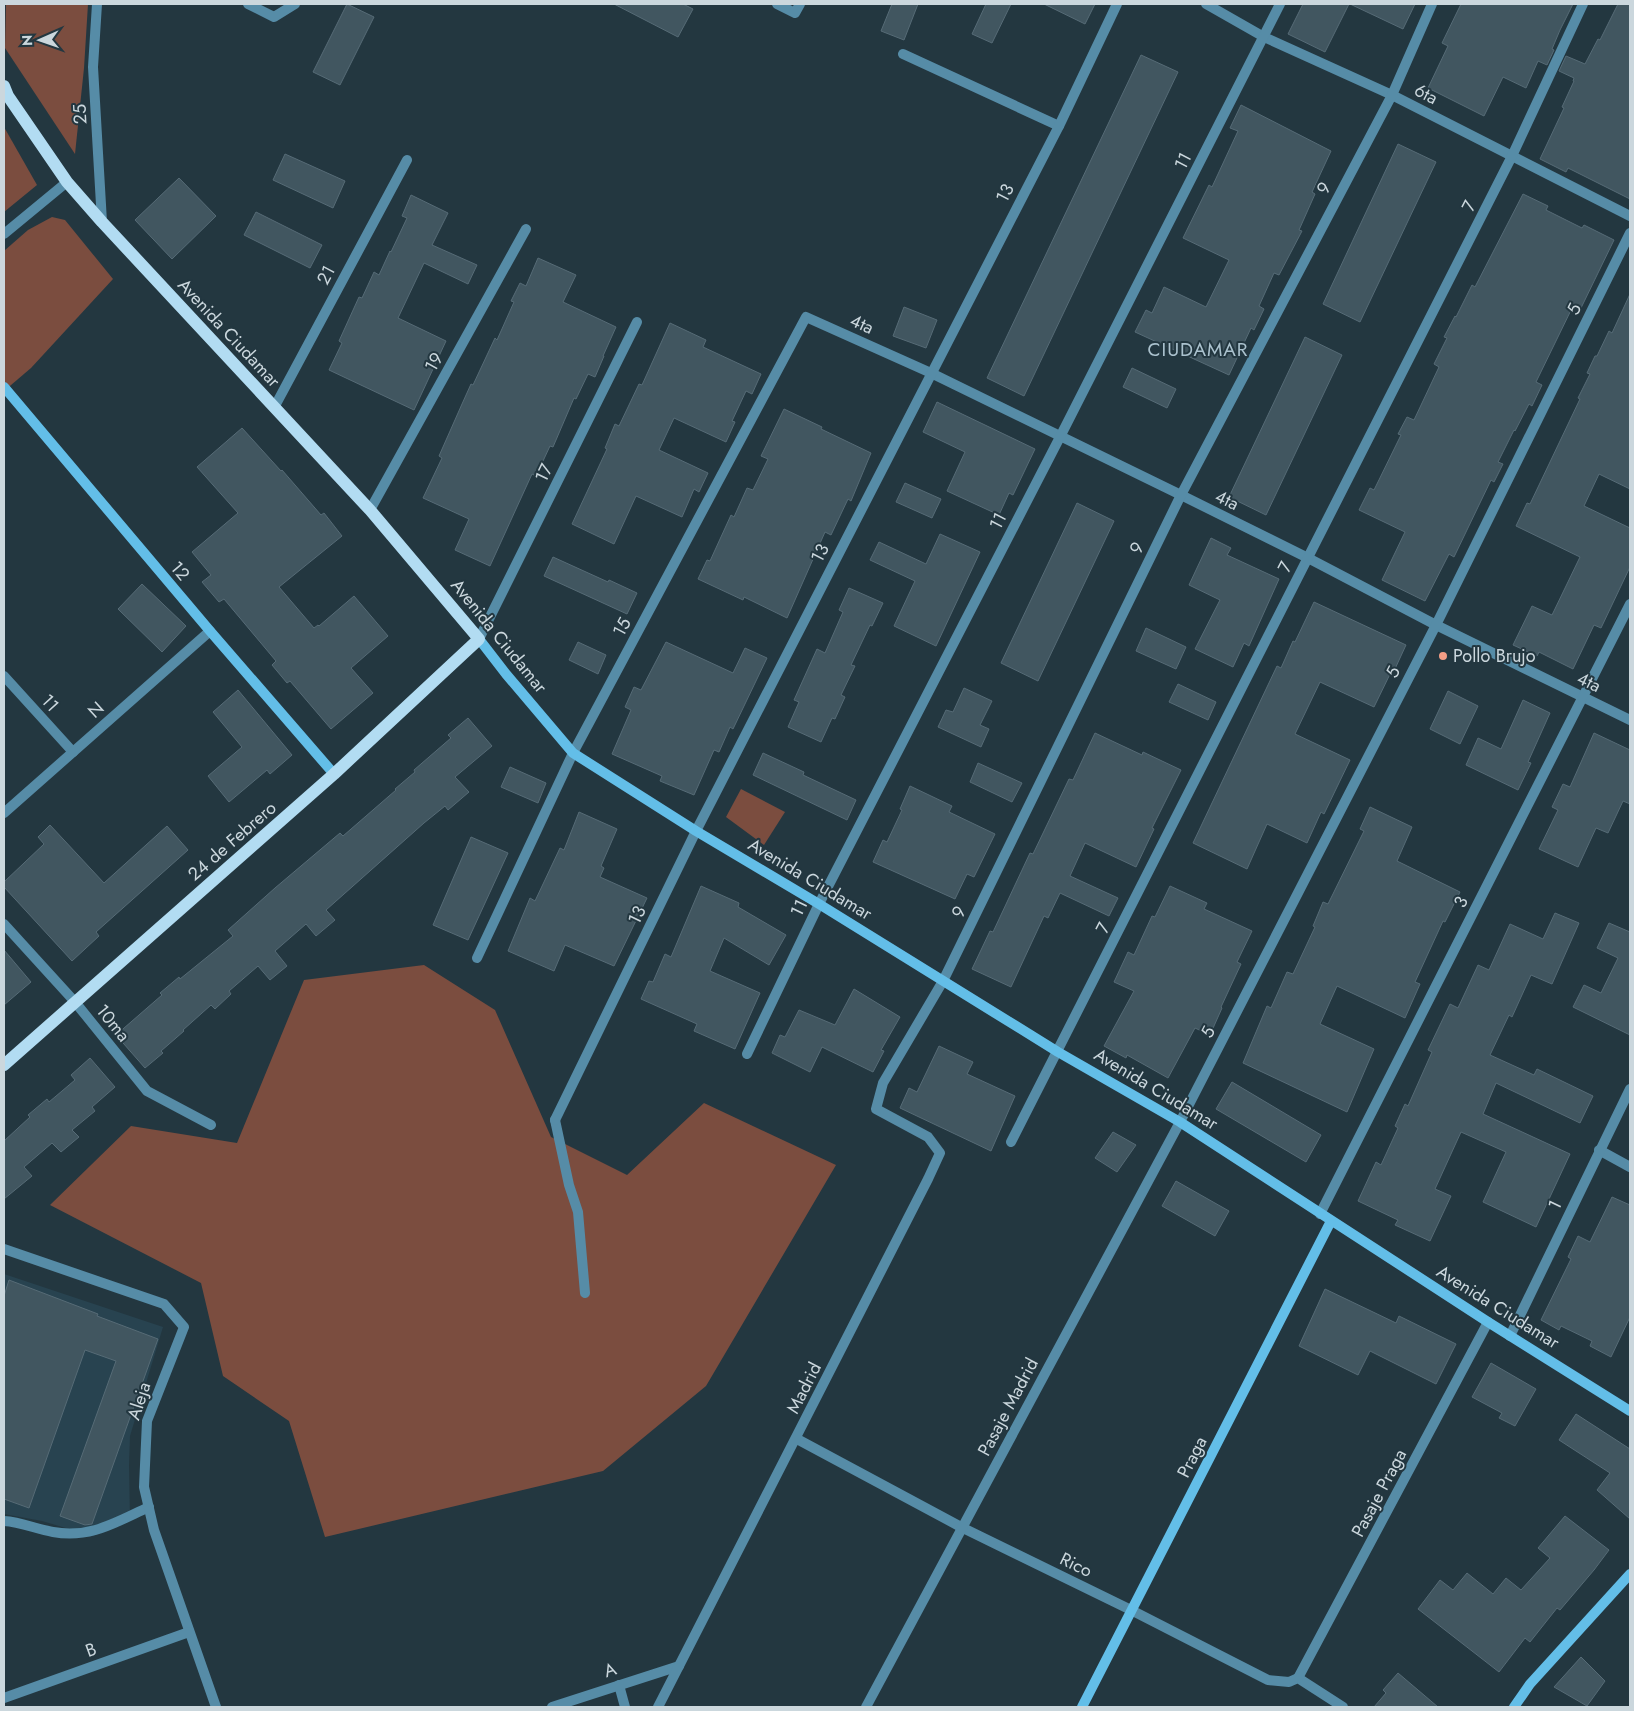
<svg xmlns="http://www.w3.org/2000/svg" width="1634" height="1711" font-family="Jost,sans-serif">
	<style>
		.built { fill: #284350 }
		.green { fill: #7b4d3f }
		.building { fill: #415660; stroke: #566b76 }
		.lines { fill: none; stroke-linecap: round; stroke-linejoin: round }
		.lane { stroke: #568ca7; stroke-width: 10 }
		.street { stroke: #568ca7; stroke-width: 10 }
		.secondary { stroke: #63bee8; stroke-width: 10 }
		.primary { stroke: #b2dcf2; stroke-width: 12 }
		.poi-dot { fill: #f49e86; stroke: #233740; stroke-width: 2 }
		.labels { text-anchor: middle; dominant-baseline: central; stroke-width: 4; stroke-linejoin: round; paint-order: stroke }
		.street-label { font-size: 18px; fill: #cbd7dd; stroke: #233740 }
		.poi-label { font-size: 18px; fill: #cbd7dd; stroke: #233740; text-anchor: start }
		.neighbourhood-label { font-size: 19px; letter-spacing: 1px; fill: #abc2ce; stroke: #233740 }
	</style>
	<rect width="100%" height="100%" fill="#233740"/>
	<path class="built" d="M4 1274 163 1327 130 1436 129 1465 130 1520 93 1536 42 1521 4 1514Z"/>
	<g class="green">
		<path d="M6 4H88L84 68 75 154 5 48Z"/>
		<path d="M4 127 37 185 4 212Z"/>
		<path d="M52 217 65 220 113 279 31 368 4 391V251L28 230Z"/>
		<path d="M741 789 785 812 764 845 726 817Z"/>
		<path d="M424 965 495 1010 551 1137 627 1175 704 1103 836 1165 706 1386 603 1471 325 1537 289 1421 223 1376 201 1283 50 1205 131 1126 237 1143 304 980Z"/>
	</g>
	<g class="building">
		<path d="M347 4 374 17 340 85 313 72Z"/>
		<path d="M614 4H683L693 9 678 37Z"/>
		<path d="M892 4H918L904 40 881 31Z"/>
		<path d="M986 4H1011L992 43 972 34Z"/>
		<path d="M1044 4H1095L1085 24Z"/>
		<path d="M1303 4H1349L1325 52 1288 34Z"/>
		<path d="M1350 4H1415L1403 29Z"/>
		<path d="M1461 4H1573L1560 30 1552 49 1554 50 1547 65 1538 61 1526 88 1503 77 1484 116 1428 88 1448 46 1442 43Z"/>
		<path d="M1618 4H1630V199L1568 168 1566 172 1540 159 1564 108 1562 107 1574 81H1573L1574 78 1559 71 1566 56 1585 64 1598 39 1600 40Z"/>
		<path d="M1141 55 1178 72 1024 396 987 378Z"/>
		<path d="M1241 105 1331 151 1312 192 1315 194 1299 230 1302 231 1279 275 1274 273 1259 306 1264 309 1254 330 1251 328 1229 375 1135 332 1146 310 1152 313 1164 287 1206 307 1229 260 1183 238 1209 185 1212 187 1238 131 1230 128Z"/>
		<path d="M1398 144 1436 162 1360 322 1323 304Z"/>
		<path d="M285 154 345 181 333 208 273 180Z"/>
		<path d="M179 178 216 216 172 259 135 220Z"/>
		<path d="M1523 194 1548 206 1546 210 1582 228 1584 225 1614 240 1581 308 1574 304 1536 382 1542 385 1532 406 1529 404 1515 431 1514 430 1498 462 1503 464 1494 482 1491 480 1454 557 1449 554 1425 601 1382 580 1405 532 1359 510 1370 488 1374 490 1401 435 1398 434 1407 417 1414 420 1439 367 1434 364 1447 338 1444 337 1455 316 1456 317 1472 285 1475 287Z"/>
		<path d="M411 195 448 213 432 245 477 265 468 284 424 263 398 318 446 341 414 410 329 370 342 343 339 341 359 297 362 298 374 272 379 275 390 251 391 252 407 218 402 216Z"/>
		<path d="M256 212 322 245 310 268 244 235Z"/>
		<path d="M538 258 576 275 563 302 616 327 603 356H604L595 377 588 374 576 399 574 398 553 447 550 446 536 476 532 474 490 566 455 550 469 519 423 498 442 458 439 456 462 404 471 384 473 385 495 338 497 340 514 302 511 301 520 283 526 286Z"/>
		<path d="M1630 294V489L1599 474 1584 506 1630 528V567L1601 628 1594 625 1573 669 1539 652 1537 656 1513 645 1532 606 1552 615 1580 557 1516 526 1527 503 1530 504 1580 399 1578 398 1590 374 1587 373 1595 356H1597L1609 331 1612 333Z"/>
		<path d="M904 307 937 320 926 348 893 336Z"/>
		<path d="M670 323 706 340 703 347 761 374 752 394 746 391 732 421 735 422 726 442 674 418 659 450 708 473 699 492 694 489 682 517 636 496 614 544 572 524 607 449 605 448 615 424 619 426 639 384 642 385Z"/>
		<path d="M1305 337 1342 355 1266 515 1229 497Z"/>
		<path d="M1132 368 1176 389 1167 408 1123 387Z"/>
		<path d="M937 402 1035 449 1013 495 1009 493 999 515 947 491 965 452 923 432Z"/>
		<path d="M784 409 822 427 821 429 871 453 851 501 848 499 831 535 825 532 787 618 744 597 743 600 698 579 707 560 710 561 731 515 734 517 747 488 753 490 768 459 761 456Z"/>
		<path d="M242 428 281 471 282 470 321 515 324 513 342 536 279 587 314 628 318 625 319 626 354 596 388 636 351 668 373 693 331 729 290 681 287 683 272 665 276 661 224 599 219 602 202 582 211 575 192 552 238 513 197 467Z"/>
		<path d="M905 483 941 499 932 518 896 502Z"/>
		<path d="M1077 503 1114 521 1038 681 1001 663Z"/>
		<path d="M940 534 980 552 936 646 894 626 915 581 870 560 879 542 926 564Z"/>
		<path d="M1211 538 1231 548 1227 555 1279 579 1249 646 1244 643 1233 667 1195 649 1220 600 1189 585Z"/>
		<path d="M553 557 608 582 609 580 637 593 627 614 544 576Z"/>
		<path d="M142 584 186 626 162 652 118 609Z"/>
		<path d="M849 588 883 603 872 626 870 625 851 665 855 666 841 695 845 697 835 719 832 718 821 742 788 727 799 702 794 700 817 649 825 653 843 612 839 610Z"/>
		<path d="M1314 602 1406 645 1394 671 1392 670 1374 707 1320 682 1295 734 1350 760 1324 814 1321 812 1307 843 1267 824 1247 869 1193 843 1277 666 1281 668 1293 641 1295 642Z"/>
		<path d="M1146 628 1186 647 1176 669 1136 651Z"/>
		<path d="M578 642 606 655 598 674 569 660Z"/>
		<path d="M666 642 733 673 745 648 767 658 733 729 730 727 719 752 714 750 694 795 660 781 662 776 612 754 631 710 625 707 634 687 641 690Z"/>
		<path d="M1178 684 1216 702 1208 720 1169 702Z"/>
		<path d="M964 688 992 701 980 725 989 729 981 747 938 727 946 710 953 712Z"/>
		<path d="M238 690 292 755 270 774 267 770 229 802 208 776 242 747 213 712Z"/>
		<path d="M1448 691 1478 706 1460 744 1430 729Z"/>
		<path d="M1523 700 1550 713 1528 762 1531 763 1518 790 1466 765 1478 738 1501 749Z"/>
		<path d="M468 718 492 746 455 777 469 792 448 810 445 806 424 823 326 910 335 920 316 936 306 924 275 951 287 966 270 980 258 966 229 991 231 994 215 1009 211 1005 183 1030 184 1031 161 1051 163 1053 145 1068 116 1035 162 995 160 993 179 977 180 979 233 936 228 930 275 888 340 833 343 836 396 790 395 789 415 772 414 770 451 738 448 735Z"/>
		<path d="M1095 733 1142 755 1143 752 1181 770 1152 828 1154 829 1136 867 1085 843 1070 876 1118 898 1109 916 1060 893 1048 918 1044 916 1011 987 972 969 990 931 993 932 1030 853 1033 854 1069 779 1073 780Z"/>
		<path d="M1594 733 1630 750V804L1623 801 1608 833 1596 828 1578 867 1539 849 1558 810 1552 807 1563 784 1570 787Z"/>
		<path d="M763 753 804 772 803 775 856 800 847 820 753 775Z"/>
		<path d="M978 763 1022 783 1012 802 970 782Z"/>
		<path d="M510 767 546 783 538 803 501 787Z"/>
		<path d="M910 786 952 806 949 812 995 834 974 877 967 874 955 899 873 862 883 840 887 842 902 810 900 809Z"/>
		<path d="M1370 807 1412 827 1397 861 1460 892 1445 922 1443 921 1415 982 1420 984 1405 1018 1337 986 1320 1024 1374 1049 1347 1112 1243 1063 1267 1006 1271 1008 1287 972 1293 974 1315 927 1313 926 1323 902 1328 904 1364 831 1360 829Z"/>
		<path d="M579 812 617 829 601 866 604 868 600 877 647 898 614 966 565 945 554 971 508 951 530 898 535 901 560 848 564 850Z"/>
		<path d="M50 825 104 883 167 826 188 850 96 932 99 936 72 961 4 887V882L44 844 38 837Z"/>
		<path d="M471 837 508 853 468 940 433 925Z"/>
		<path d="M701 886 739 903 738 907 786 935 769 965 724 938 710 971 760 993 735 1049 694 1031 697 1024 641 999 649 981 653 982 665 954 671 957Z"/>
		<path d="M1170 886 1207 903 1204 909 1252 931 1237 962 1241 964 1221 1007 1222 1008 1210 1035 1195 1028 1168 1078 1127 1055 1126 1058 1104 1046 1134 991 1114 982 1128 952 1134 955 1152 916 1155 917Z"/>
		<path d="M1555 913 1579 923 1552 984 1531 975 1512 1017 1509 1015 1490 1055 1534 1075 1537 1069 1593 1096 1580 1123 1496 1083 1483 1114 1570 1154 1536 1227 1483 1202 1506 1152 1461 1132 1435 1189 1451 1196 1430 1241 1395 1225 1398 1220 1358 1201 1376 1162 1381 1165 1398 1128 1395 1126 1405 1104 1408 1106 1432 1052 1428 1050 1450 1004 1458 1008 1478 965 1489 970 1510 924 1543 939Z"/>
		<path d="M1609 923 1630 932V1035L1573 1007 1584 985 1601 993 1618 958 1597 948Z"/>
		<path d="M4 950 31 982 4 1005Z"/>
		<path d="M854 989 900 1017 881 1050 884 1051 873 1072 822 1047 810 1072 772 1053 780 1035 785 1037 799 1010 835 1025Z"/>
		<path d="M939 1046 973 1062 967 1074 1015 1096 991 1151 900 1108 909 1088 917 1092Z"/>
		<path d="M90 1058 115 1087 92 1107 95 1111 72 1130 79 1137 61 1152 52 1143 24 1167 32 1176 4 1199V1141L30 1117 28 1115 47 1099 49 1102 75 1080 71 1075Z"/>
		<path d="M1232 1082 1321 1135 1306 1162 1216 1109Z"/>
		<path d="M1113 1132 1136 1145 1117 1172 1095 1158Z"/>
		<path d="M1176 1181 1229 1211 1215 1236 1162 1206Z"/>
		<path d="M1612 1197 1630 1205V1317L1611 1357 1590 1346 1592 1341 1561 1326 1559 1330 1541 1320 1571 1259 1568 1257 1578 1236 1590 1242Z"/>
		<path d="M9 1280 98 1314 97 1316 158 1339 92 1524 85 1525 60 1516 116 1361 85 1350 29 1508 4 1499V1296Z"/>
		<path d="M1325 1289 1396 1323 1399 1316 1456 1344 1436 1384 1370 1351 1358 1375 1299 1346Z"/>
		<path d="M1491 1363 1536 1389 1515 1426 1499 1418 1502 1413 1472 1397Z"/>
		<path d="M1576 1414 1630 1449V1519L1597 1490 1610 1473 1559 1440Z"/>
		<path d="M1565 1516 1609 1550 1594 1570 1560 1610 1557 1608 1530 1642 1525 1638 1499 1672 1418 1609 1440 1580 1453 1590 1467 1573 1493 1594 1506 1578 1521 1590 1550 1558 1538 1548Z"/>
		<path d="M1581 1657 1605 1681 1587 1706 1554 1687Z"/>
		<path d="M1398 1673 1438 1707H1374L1386 1693 1383 1690Z"/>
	</g>
	<g class="lines">
		<g class="lane">
			<path d="M903 54 1059 126"/>
			<path d="M555 1120 569 1185 578 1212 585 1293"/>
			<path d="M4 1521C21 1522 36 1529 53 1532 90 1539 116 1522 149 1507"/>
		</g>
		<g class="street">
			<path d="M97 4 93 67 102 222"/>
			<path d="M248 4 274 17 295 4"/>
			<path d="M777 4 795 13 800 4"/>
			<path d="M1206 4 1264 37 1392 95 1630 216"/>
			<path d="M4 234 67 182"/>
			<path d="M275 406 407 160"/>
			<path d="M370 510 526 229"/>
			<path d="M479 639 637 322"/>
			<path d="M4 676 73 752"/>
			<path d="M4 813 210 631"/>
			<path d="M4 924 75 1002 147 1091 211 1125"/>
			<path d="M477 958 573 753 806 317 931 373 1181 495 1308 558 1436 625 1630 720"/>
			<path d="M747 1054 819 904 1060 437 1280 4"/>
			<path d="M555 1120 696 831 1059 126 1117 4"/>
			<path d="M1011 1142 1512 156 1583 4"/>
			<path d="M1599 1150 1630 1167"/>
			<path d="M1320 1214 1630 604"/>
			<path d="M4 1249 164 1304 184 1327 147 1421 144 1487 154 1530 216 1707"/>
			<path d="M1510 1336 1630 1089"/>
			<path d="M797 1439 961 1527 1131 1610 1268 1680 1289 1682 1298 1678 1343 1707"/>
			<path d="M1298 1678 1488 1322"/>
			<path d="M619 1685 625 1707"/>
			<path d="M4 1698 189 1632"/>
			<path d="M552 1707 679 1666"/>
			<path d="M658 1707 928 1179 940 1153 928 1137 876 1109 883 1083 943 981 1181 495 1392 95 1432 4"/>
			<path d="M866 1707 1180 1122 1436 625 1630 233"/>
		</g>
		<g class="secondary">
			<path d="M4 387 210 631 334 774"/>
			<path d="M479 639 506 674 573 753 696 831 819 904 1058 1052 1180 1122 1488 1322 1630 1411"/>
			<path d="M1082 1707 1331 1221"/>
			<path d="M1514 1707 1530 1684 1630 1574"/>
		</g>
		<path class="primary" d="M4 86 8 96 67 182 102 222 370 510 479 639 334 774 4 1065"/>
	</g>
	<circle class="poi-dot" cx="1443" cy="656" r="5"/>
	<g class="labels">
		<g class="street-label">
			<text transform="translate(1426 94) rotate(27)">6ta</text>
			<text transform="translate(80 114) rotate(-93)">25</text>
			<text transform="translate(1183 161) rotate(-63)">11</text>
			<text transform="translate(1324 188) rotate(-62)">9</text>
			<text transform="translate(1005 193) rotate(-63)">13</text>
			<text transform="translate(1469 206) rotate(-63)">7</text>
			<text transform="translate(326 275) rotate(-62)">21</text>
			<text transform="translate(1574 309) rotate(-64)">5</text>
			<text transform="translate(862 324) rotate(24)">4ta</text>
			<text transform="translate(229 333) rotate(47)">Avenida Ciudamar</text>
			<text transform="translate(434 362) rotate(-61)">19</text>
			<text transform="translate(544 473) rotate(-64)">17</text>
			<text transform="translate(1227 500) rotate(26)">4ta</text>
			<text transform="translate(998 521) rotate(-63)">11</text>
			<text transform="translate(1137 548) rotate(-64)">9</text>
			<text transform="translate(820 553) rotate(-63)">13</text>
			<text transform="translate(1285 567) rotate(-63)">7</text>
			<text transform="translate(180 571) rotate(50)">12</text>
			<text transform="translate(622 627) rotate(-62)">15</text>
			<text transform="translate(499 636) rotate(51)">Avenida Ciudamar</text>
			<text transform="translate(1393 672) rotate(-63)">5</text>
			<text transform="translate(1589 682) rotate(26)">4ta</text>
			<text transform="translate(50 703) rotate(48)">11</text>
			<text transform="translate(96 710) rotate(-42)">N</text>
			<text transform="translate(232 841) rotate(-41)">24 de Febrero</text>
			<text transform="translate(810 879) rotate(31)">Avenida Ciudamar</text>
			<text transform="translate(1461 902) rotate(-63)">3</text>
			<text transform="translate(799 908) rotate(-64)">11</text>
			<text transform="translate(959 912) rotate(-64)">9</text>
			<text transform="translate(637 915) rotate(-64)">13</text>
			<text transform="translate(1103 928) rotate(-63)">7</text>
			<text transform="translate(113 1023) rotate(51)">10ma</text>
			<text transform="translate(1208 1032) rotate(-63)">5</text>
			<text transform="translate(1156 1089) rotate(31)">Avenida Ciudamar</text>
			<text transform="translate(1555 1205) rotate(-64)">1</text>
			<text transform="translate(1498 1307) rotate(32)">Avenida Ciudamar</text>
			<text transform="translate(804 1388) rotate(-63)">Madrid</text>
			<text transform="translate(139 1401) rotate(-72)">Aleja</text>
			<text transform="translate(1008 1407) rotate(-62)">Pasaje Madrid</text>
			<text transform="translate(1192 1457) rotate(-63)">Praga</text>
			<text transform="translate(1379 1493) rotate(-62)">Pasaje Praga</text>
			<text transform="translate(1076 1565) rotate(26)">Rico</text>
			<text transform="translate(91 1650) rotate(-20)">B</text>
			<text transform="translate(610 1670) rotate(-18)">A</text>
		</g>
		<g class="poi-label">
			<text x="1453" y="656">Pollo Brujo</text>
		</g>
		<g class="neighbourhood-label">
			<text x="1198" y="349">CIUDAMAR</text>
		</g>
	</g>
	<rect width="1634" height="1711" fill="none" stroke="#cbd7dd" stroke-width="10"/>
	<g transform="translate(40 40) rotate(268)" stroke="#233740" stroke-width="4" paint-order="stroke">
	<path d="M0-4L9 19L0 12L-9 19Z" fill="#cbd7dd"/>
	<text y="-8" font-size="14" font-weight="bold" text-anchor="middle" fill="#cbd7dd">N</text>
	</g>
</svg>
